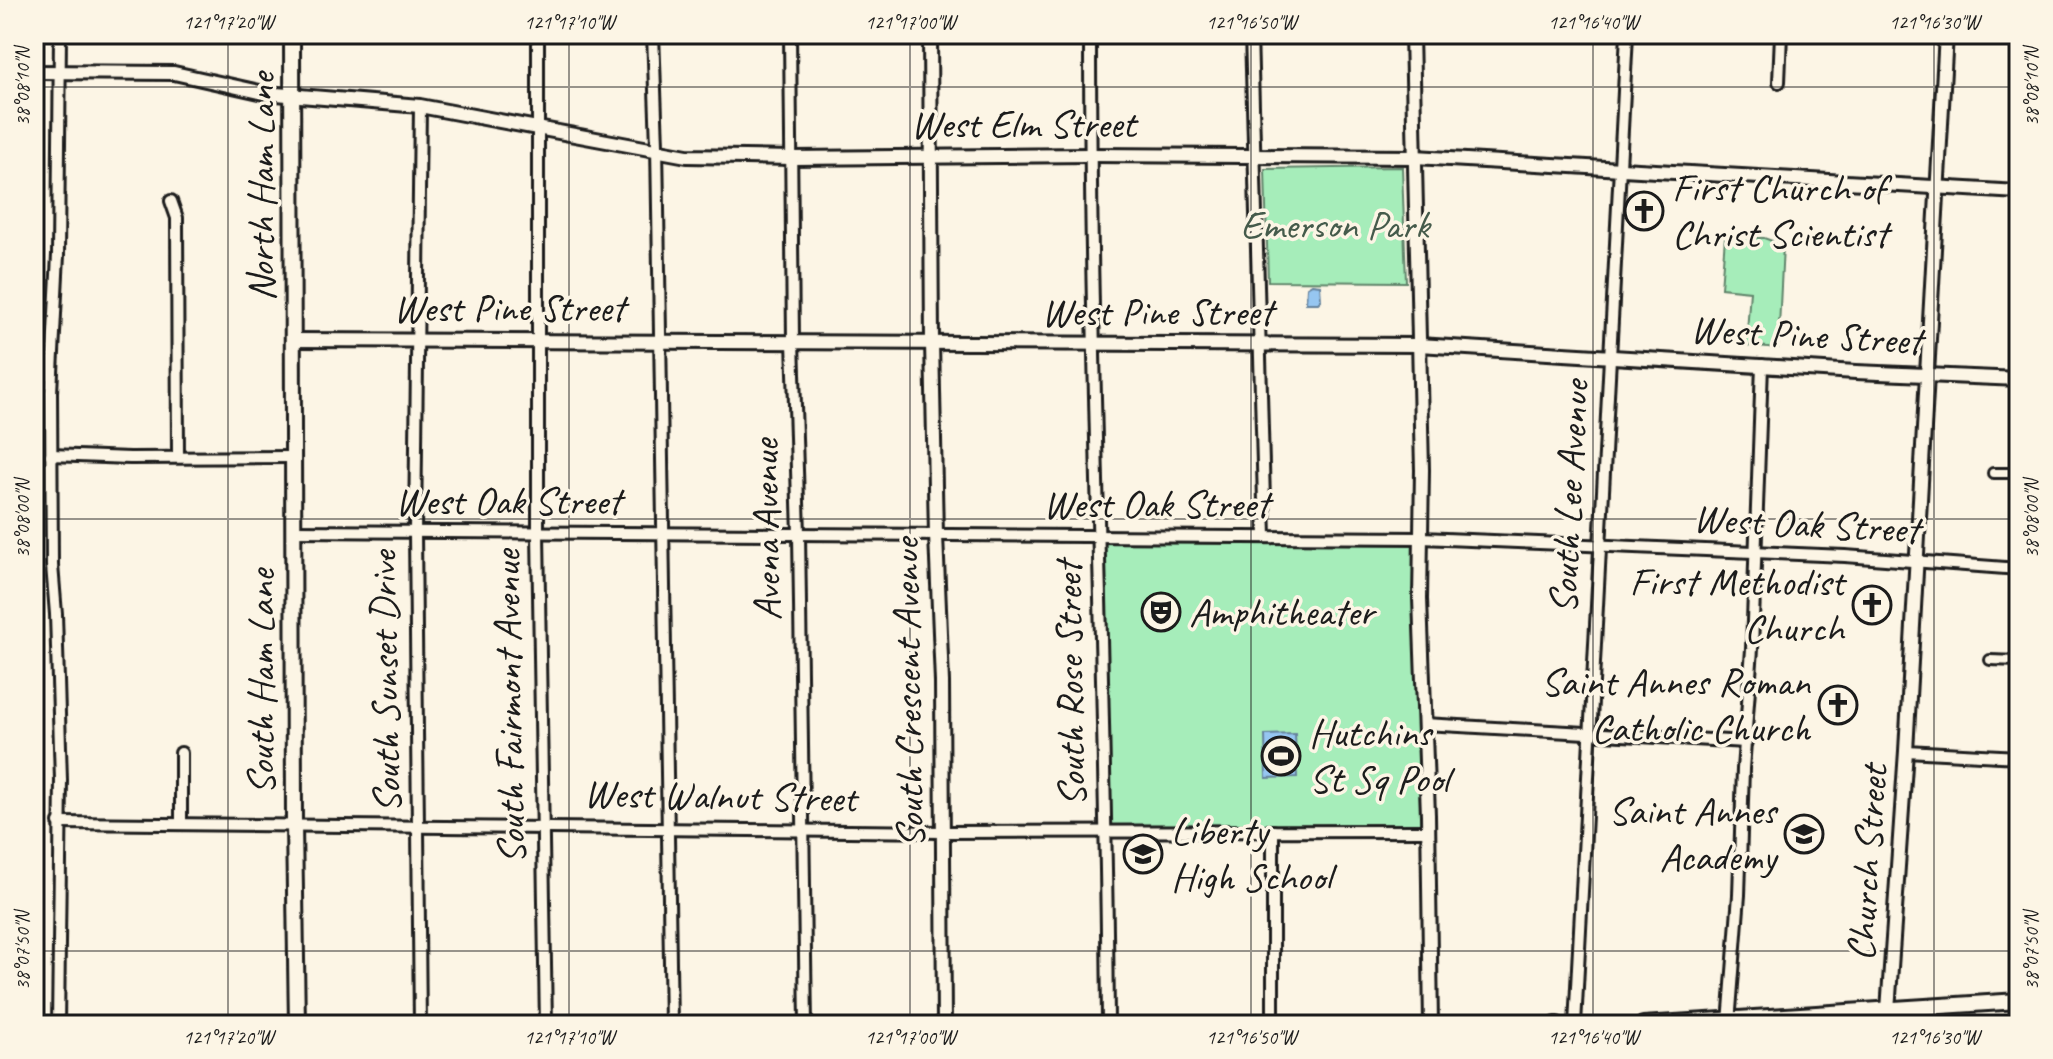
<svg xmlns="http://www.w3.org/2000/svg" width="2053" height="1059" font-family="Caveat,sans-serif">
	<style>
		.green { fill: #a6edba; stroke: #61846b; stroke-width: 2 }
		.water { fill: #96c6f1; stroke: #65829c; stroke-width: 2 }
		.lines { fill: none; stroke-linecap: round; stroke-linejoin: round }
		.pedestrian-casing { stroke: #1c1c1c; stroke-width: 14 }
		.minor-casing { stroke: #1c1c1c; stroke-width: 16 }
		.tertiary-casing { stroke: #1c1c1c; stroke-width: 18 }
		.secondary-casing { stroke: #1c1c1c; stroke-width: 20 }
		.pedestrian { stroke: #fcf5e5; stroke-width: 8 }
		.minor { stroke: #fcf5e5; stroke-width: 10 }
		.tertiary { stroke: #fcf5e5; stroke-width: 12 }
		.secondary { stroke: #fcf5e5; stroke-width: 14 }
		.ticks { fill: none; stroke: #1c1c1c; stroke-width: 2; stroke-opacity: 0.45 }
		.labels { text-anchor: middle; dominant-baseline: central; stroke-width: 7; stroke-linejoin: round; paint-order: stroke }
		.street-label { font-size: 40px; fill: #1c1c1c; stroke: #fcf5e5 }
		.poi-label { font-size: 40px; fill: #1c1c1c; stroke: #fcf5e5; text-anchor: start }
		.park-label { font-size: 40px; fill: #455b4b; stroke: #fcf5e5 }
		.neatline { fill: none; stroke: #1c1c1c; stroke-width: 3 }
		.ticks-label { font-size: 20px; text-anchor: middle; fill: #1c1c1c }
	</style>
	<rect width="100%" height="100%" fill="#fcf5e5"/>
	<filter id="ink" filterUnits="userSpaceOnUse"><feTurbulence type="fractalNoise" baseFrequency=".0125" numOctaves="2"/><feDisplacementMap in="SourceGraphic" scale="16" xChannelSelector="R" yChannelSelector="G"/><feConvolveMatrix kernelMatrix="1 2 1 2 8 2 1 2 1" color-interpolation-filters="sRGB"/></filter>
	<g filter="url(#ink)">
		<g class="green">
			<path d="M1402 167 1406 282 1268 281 1265 169Z"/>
			<path d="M1725 237 1764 238 1783 245 1778 348 1746 345 1750 291 1721 288Z"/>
			<path d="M1099 537 1422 538 1429 831 1106 830Z"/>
		</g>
		<g class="water">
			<path d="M1312 284 1320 285 1321 300 1318 303H1306L1307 287Z"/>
			<path d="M1295 734 1297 777 1266 778 1265 735Z"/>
		</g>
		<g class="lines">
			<defs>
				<g id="pedestrian">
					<path d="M1993 473H2019"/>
					<path d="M1990 660 2019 661"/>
				</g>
				<g id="minor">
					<path d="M538 34V533L546 1025"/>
					<path d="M653 34 657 145 671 1025"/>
					<path d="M790 34 793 341 799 534 806 1025"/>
					<path d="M1090 34C1090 364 1106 695 1108 1025"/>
					<path d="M1251 34 1265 537"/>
					<path d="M1779 82 1781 34"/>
					<path d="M420 106 415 533 420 1025"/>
					<path d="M171 201 177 218 178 457"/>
					<path d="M51 455 130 458 293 457"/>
					<path d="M293 531 1422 538 1845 556 2019 569"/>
					<path d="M1424 724 1746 742"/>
					<path d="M1906 751 2019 757"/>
					<path d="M181 753V824"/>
					<path d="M59 823 944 832 1429 831"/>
					<path d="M1273 831V1025"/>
					<path d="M1729 1023 1739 895 1743 769 1752 649 1762 365"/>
					<path d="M58 1025 61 780 56 614 52 565 51 392 58 255 60 34"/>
					<path d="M1575 1025 1627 34"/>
				</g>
				<g id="tertiary">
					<path d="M930 34 932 342 936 535 942 682 944 1025"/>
					<path d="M1412 34 1422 470 1420 599 1428 815 1431 1025"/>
					<path d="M34 72 174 73 264 93 420 106 687 156 793 158 1091 155 1415 157 2019 192"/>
					<path d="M293 340 1419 345 1856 372 2019 379"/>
					<path d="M1887 1025 1906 751 1946 34"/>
				</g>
				<g id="secondary">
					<path d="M292 34 294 825 297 1025"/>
					<path d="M1556 1025H1557"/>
					<path d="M1643 1025 2019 1001"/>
				</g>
			</defs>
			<use href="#pedestrian" class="pedestrian-casing"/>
			<use href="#minor" class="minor-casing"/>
			<use href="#tertiary" class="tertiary-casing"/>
			<use href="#secondary" class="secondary-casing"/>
			<use href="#pedestrian" class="pedestrian"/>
			<use href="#minor" class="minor"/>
			<use href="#tertiary" class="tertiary"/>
			<use href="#secondary" class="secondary"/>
		</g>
	</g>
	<path class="ticks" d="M228 34V1025M569 34V1025M910 34V1025M1251 34V1025M1593 34V1025M1934 34V1025M34 87H2019M34 519H2019M34 951H2019"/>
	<defs>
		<symbol id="church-ring" viewBox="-11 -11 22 22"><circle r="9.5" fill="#fcf5e5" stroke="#1c1c1c" stroke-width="1.5"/><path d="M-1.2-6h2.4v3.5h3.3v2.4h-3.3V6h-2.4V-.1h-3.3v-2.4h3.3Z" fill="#1c1c1c"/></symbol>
		<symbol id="theatre-ring" viewBox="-11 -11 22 22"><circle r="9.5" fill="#fcf5e5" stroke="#1c1c1c" stroke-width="1.5"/><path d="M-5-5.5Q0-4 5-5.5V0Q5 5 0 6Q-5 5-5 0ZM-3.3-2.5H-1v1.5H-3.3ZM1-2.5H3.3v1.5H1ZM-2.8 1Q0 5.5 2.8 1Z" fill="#1c1c1c"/></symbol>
		<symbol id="stadium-ring" viewBox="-11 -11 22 22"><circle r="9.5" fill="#fcf5e5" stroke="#1c1c1c" stroke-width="1.5"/><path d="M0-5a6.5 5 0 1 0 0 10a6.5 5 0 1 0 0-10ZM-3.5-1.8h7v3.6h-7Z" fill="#1c1c1c"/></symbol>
		<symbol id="school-ring" viewBox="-11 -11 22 22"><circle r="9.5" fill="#fcf5e5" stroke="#1c1c1c" stroke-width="1.5"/><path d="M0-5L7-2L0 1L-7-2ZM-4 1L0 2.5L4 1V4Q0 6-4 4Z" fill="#1c1c1c"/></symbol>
	</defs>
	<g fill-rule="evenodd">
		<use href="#church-ring" x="1622" y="189" width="44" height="44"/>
		<use href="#church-ring" x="1850" y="583" width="44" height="44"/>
		<use href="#theatre-ring" x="1139" y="590" width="44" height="44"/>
		<use href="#church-ring" x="1816" y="683" width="44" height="44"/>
		<use href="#stadium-ring" x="1259" y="734" width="44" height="44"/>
		<use href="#school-ring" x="1782" y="812" width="44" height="44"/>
		<use href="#school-ring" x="1121" y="832" width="44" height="44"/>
	</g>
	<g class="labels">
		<g class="street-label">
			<text x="1023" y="124">West Elm Street</text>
			<text transform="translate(261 187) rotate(-90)">North Ham Lane</text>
			<text x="509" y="308">West Pine Street</text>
			<text x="1157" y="312">West Pine Street</text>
			<text transform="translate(1806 335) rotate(3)">West Pine Street</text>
			<text transform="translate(1569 497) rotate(-87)">South Lee Avenue</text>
			<text x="508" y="501">West Oak Street</text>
			<text x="1156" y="504">West Oak Street</text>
			<text transform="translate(1806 524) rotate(3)">West Oak Street</text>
			<text transform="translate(766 530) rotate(-91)">Avena Avenue</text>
			<text transform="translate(261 682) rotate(-90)">South Ham Lane</text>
			<text transform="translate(385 682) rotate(-91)">South Sunset Drive</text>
			<text transform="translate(1070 684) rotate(-91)">South Rose Street</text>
			<text transform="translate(908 693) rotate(-91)">South Crescent Avenue</text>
			<text transform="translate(509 707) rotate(-91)">South Fairmont Avenue</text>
			<text transform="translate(720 796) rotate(1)">West Walnut Street</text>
			<text transform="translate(1867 863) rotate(-86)">Church Street</text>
		</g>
		<g class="poi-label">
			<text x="1672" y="188">First Church of<tspan x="1672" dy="46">Christ Scientist</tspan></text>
			<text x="1844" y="582" text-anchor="end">First Methodist<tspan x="1844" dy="46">Church</tspan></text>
			<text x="1189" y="612">Amphitheater</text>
			<text x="1810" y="682" text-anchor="end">Saint Annes Roman<tspan x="1810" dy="46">Catholic Church</tspan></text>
			<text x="1309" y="733">Hutchins<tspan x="1309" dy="46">St Sq Pool</tspan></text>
			<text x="1776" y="811" text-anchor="end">Saint Annes<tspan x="1776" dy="46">Academy</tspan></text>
			<text x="1171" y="831">Liberty<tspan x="1171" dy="46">High School</tspan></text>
		</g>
		<g class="park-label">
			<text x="1335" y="225">Emerson Park</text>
		</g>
	</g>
	<rect width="2053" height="1059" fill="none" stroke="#fcf5e5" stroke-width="88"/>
	<rect x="44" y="44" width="1965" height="971" class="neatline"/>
	<g class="ticks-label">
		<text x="228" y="29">121°17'20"W</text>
		<text x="569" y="29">121°17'10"W</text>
		<text x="910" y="29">121°17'00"W</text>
		<text x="1251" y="29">121°16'50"W</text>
		<text x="1593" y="29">121°16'40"W</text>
		<text x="1934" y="29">121°16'30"W</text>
		<text transform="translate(22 87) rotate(-90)" y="7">38°08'10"N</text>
		<text transform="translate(2031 87) rotate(-90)" y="7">38°08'10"N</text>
		<text transform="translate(22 519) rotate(-90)" y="7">38°08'00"N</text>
		<text transform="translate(2031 519) rotate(-90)" y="7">38°08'00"N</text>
		<text transform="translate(22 951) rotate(-90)" y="7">38°07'50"N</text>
		<text transform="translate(2031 951) rotate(-90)" y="7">38°07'50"N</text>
		<text x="228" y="1044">121°17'20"W</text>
		<text x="569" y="1044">121°17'10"W</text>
		<text x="910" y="1044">121°17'00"W</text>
		<text x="1251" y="1044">121°16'50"W</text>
		<text x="1593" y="1044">121°16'40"W</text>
		<text x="1934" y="1044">121°16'30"W</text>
	</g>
</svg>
